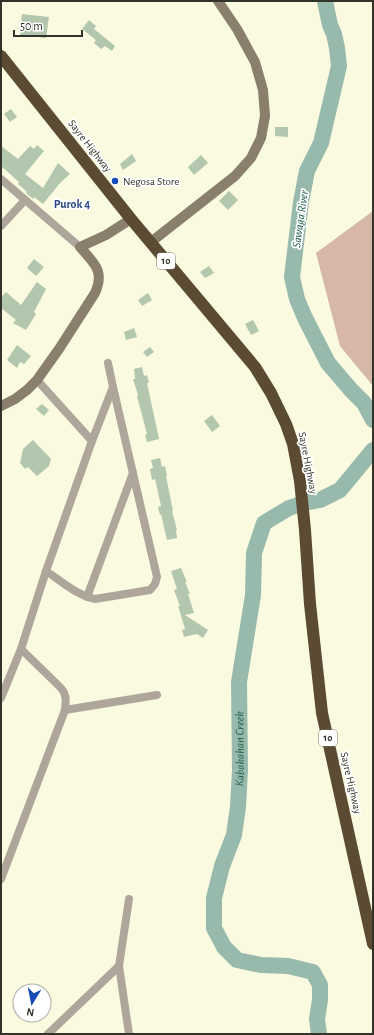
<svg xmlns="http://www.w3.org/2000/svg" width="374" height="1035" font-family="'Alegreya Sans',sans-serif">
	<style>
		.forest { fill: #d7b7a8 }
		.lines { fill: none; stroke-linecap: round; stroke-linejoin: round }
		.river { stroke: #97baac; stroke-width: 16 }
		.building { fill: #b2c7ad }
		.street { stroke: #aea69a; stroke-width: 8 }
		.secondary { stroke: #8a7f6d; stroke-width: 10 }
		.highway { stroke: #5b4b33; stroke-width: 12 }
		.poi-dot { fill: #154cb8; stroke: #fff; stroke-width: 1.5 }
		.labels { text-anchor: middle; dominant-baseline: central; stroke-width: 3.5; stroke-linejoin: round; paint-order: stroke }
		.shield { fill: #fff; stroke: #707069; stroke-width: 1 }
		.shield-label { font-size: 10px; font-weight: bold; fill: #333329 }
		.street-label { font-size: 11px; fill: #333329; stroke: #fff }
		.poi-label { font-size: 11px; fill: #333329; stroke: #fff; text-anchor: start }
		.neighbourhood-label { font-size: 12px; font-weight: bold; fill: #2e4c84; stroke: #fff }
		.water-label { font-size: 12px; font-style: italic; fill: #22614e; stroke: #fff }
	</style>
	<rect width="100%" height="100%" fill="#f9fadf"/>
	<path class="forest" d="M373 211V386L340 346 316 253Z"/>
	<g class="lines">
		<g class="river">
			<path d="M325 1 330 25 334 34 337 48 339 66 321 143 307 171 301 202 292 277 297 299 305 318 328 363 351 390 364 403 373 420"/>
			<path id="s1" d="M319 1034 317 1019 320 1000V985L313 972 288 966 261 965 237 960 224 947 214 928V898L222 866 234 835 238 807 240 770 239 682 253 595 254 553 264 523 289 508 304 503 320 500 340 490 373 450"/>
		</g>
	</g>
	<g class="building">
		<path d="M22 14 49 17 46 38 20 35Z"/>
		<path d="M89 20 96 26 94 29 115 46 112 51 105 46 101 49 94 43 96 40 82 29Z"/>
		<path d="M11 109 17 117 10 122 4 114Z"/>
		<path d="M275 127H288V137L275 136Z"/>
		<path d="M37 145 44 151 25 174 43 188 58 163 70 174 60 183 43 204 34 197 33 199 26 193 27 192 18 184 19 182 1 166V146L18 159 30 146 34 149Z"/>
		<path d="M132 154 136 161 123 170 120 164Z"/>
		<path d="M201 155 208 163 194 175 188 167Z"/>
		<path d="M229 191 238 200 228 210 219 201Z"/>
		<path d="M34 259 44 267 36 276 27 268Z"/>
		<path d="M209 266 214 273 205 278 200 272Z"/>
		<path d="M37 282 46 289 34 312 36 314 26 330 13 323 16 320 1 308V297L6 292 21 305Z"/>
		<path d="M148 293 152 300 142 306 138 300Z"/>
		<path d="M253 320 259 331 251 335 245 324Z"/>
		<path d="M134 328 137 337 126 340 124 332Z"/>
		<path d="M17 345 31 356 24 364 20 362 17 368 7 360Z"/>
		<path d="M150 347 154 352 147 357 143 352Z"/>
		<path d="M142 367 144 376 147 375 149 383H147L159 439 147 442 145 435 147 434 137 396 138 395 133 379H135L134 369Z"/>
		<path d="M42 404 49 410 44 416 36 409Z"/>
		<path d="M212 415 220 426 212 432 204 421Z"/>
		<path d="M33 440 51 459 49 466 37 476 28 467 25 469 20 463 23 449Z"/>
		<path d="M160 458 162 467 165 466 167 476H166L173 511H172L177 530H176L177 538 167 540 161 514 160 515 158 507 161 506 155 479 152 480 150 469 153 468 151 460Z"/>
		<path d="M181 568 187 582H185L190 594H188L194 613 185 615 208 630 203 638 197 634 184 637 182 630 185 629 178 606H180L174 590 177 589 171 571Z"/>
	</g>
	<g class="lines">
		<g class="street">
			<path d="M1 179 80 247"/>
			<path d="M1 226 25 200"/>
			<path d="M37 380 92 441 113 387 108 363"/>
			<path d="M46 571C61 581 76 595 95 599L150 590 155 584 157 577 113 387"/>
			<path d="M87 597 133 473"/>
			<path d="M21 649 46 571 92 441"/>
			<path d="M1 698 21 649 60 687C67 694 66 701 65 710L1 879"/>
			<path d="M65 710 157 695"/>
			<path d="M129 899 119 966 129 1034"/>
			<path d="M48 1034 119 966"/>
		</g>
		<g class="secondary">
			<path d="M151 242 235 176 251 158 261 138 265 116 263 90 255 62 237 29 218 1"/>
			<path d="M1 406 15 399 27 390 37 380 59 349 95 293C105 271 94 263 80 247L106 235 131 219"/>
		</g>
		<path class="highway" d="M1 56 131 219 255 367 271 393 286 424 293 444 300 481 305 530 310 604 322 713 373 944"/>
	</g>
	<circle class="poi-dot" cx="115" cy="181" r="4"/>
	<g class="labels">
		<g class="shield">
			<rect x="157" y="253" width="18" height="16" rx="3"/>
			<rect x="319" y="730" width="18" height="16" rx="3"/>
		</g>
		<g class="shield-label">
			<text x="166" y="261">10</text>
			<text x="328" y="738">10</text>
		</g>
		<g class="street-label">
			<text transform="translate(90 146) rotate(52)">Sayre Highway</text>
			<text transform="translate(308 463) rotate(79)">Sayre Highway</text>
			<text transform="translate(351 783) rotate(77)">Sayre Highway</text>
		</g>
		<g class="poi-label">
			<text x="123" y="181">Negosa Store</text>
		</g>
		<g class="neighbourhood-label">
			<text x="72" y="204">Purok 4</text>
		</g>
		<g class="water-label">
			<text transform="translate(300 219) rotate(-82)">Sawaga River</text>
			<text stroke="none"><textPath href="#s1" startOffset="364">Kabakahan Creek</textPath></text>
		</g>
	</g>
	<rect width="374" height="1035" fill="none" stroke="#333329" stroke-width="4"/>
	<g transform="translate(32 1003) rotate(190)"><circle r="19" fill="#ffffff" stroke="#adada9"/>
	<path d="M0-3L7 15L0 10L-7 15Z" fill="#154cb8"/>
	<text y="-6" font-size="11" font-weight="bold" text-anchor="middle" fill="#333329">N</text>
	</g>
	<path d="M14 30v6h68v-6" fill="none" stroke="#333329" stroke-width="2"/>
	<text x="20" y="30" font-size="12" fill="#333329" stroke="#ffffff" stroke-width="3" paint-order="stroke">50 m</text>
</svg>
